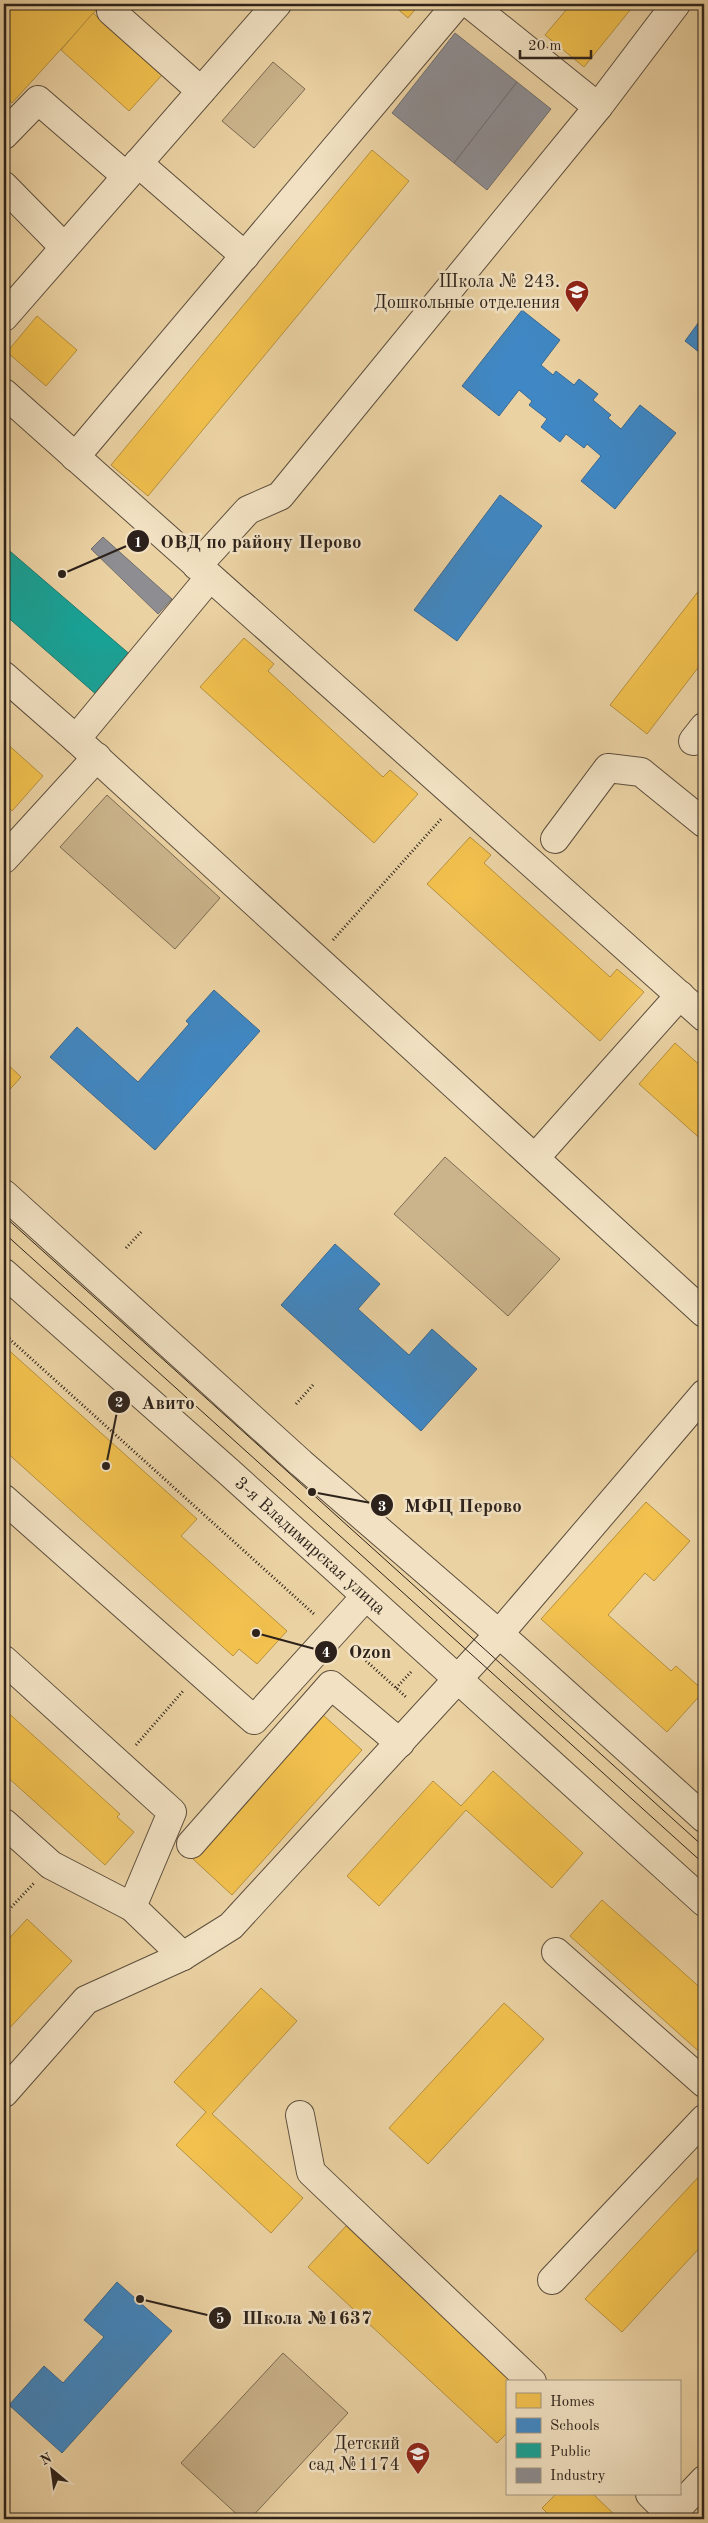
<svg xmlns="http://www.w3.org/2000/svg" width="708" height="2523" font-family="'Old Standard TT',serif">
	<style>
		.green { fill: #cbb48c; stroke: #7c6b54 }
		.homes { fill: #f2c14e; stroke: #b7913f }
		.schools { fill: #3f88c5; stroke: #3a6992 }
		.public { fill: #17a398; stroke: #1e7c72 }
		.industry { fill: #8d8d92; stroke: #706d6e }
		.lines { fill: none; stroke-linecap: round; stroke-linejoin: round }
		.minor-casing { stroke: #5c4e3d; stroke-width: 30 }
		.path { stroke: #2d221b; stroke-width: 3; stroke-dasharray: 1 2.5; stroke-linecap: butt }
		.minor { stroke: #f2e2c3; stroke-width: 28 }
		.tram { stroke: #2d221b; stroke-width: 1 }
		.labels { text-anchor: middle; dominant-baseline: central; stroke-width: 5; stroke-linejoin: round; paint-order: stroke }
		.poi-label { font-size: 18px; fill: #2d221b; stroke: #f2e2c3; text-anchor: end }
		.street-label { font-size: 18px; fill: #2d221b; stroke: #f2e2c3 }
		.leader { fill: none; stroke: #2d221b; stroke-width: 2 }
		.callout-dot { fill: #2d221b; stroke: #f2e2c3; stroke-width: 2 }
		.mark-label { font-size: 15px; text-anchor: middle; font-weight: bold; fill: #fff }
		.callout-label { font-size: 19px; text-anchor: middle; font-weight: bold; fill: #2d221b; stroke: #f2e2c3; stroke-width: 5; stroke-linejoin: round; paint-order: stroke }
	</style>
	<rect width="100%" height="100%" fill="#ebd2a3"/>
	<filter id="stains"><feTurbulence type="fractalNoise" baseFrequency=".004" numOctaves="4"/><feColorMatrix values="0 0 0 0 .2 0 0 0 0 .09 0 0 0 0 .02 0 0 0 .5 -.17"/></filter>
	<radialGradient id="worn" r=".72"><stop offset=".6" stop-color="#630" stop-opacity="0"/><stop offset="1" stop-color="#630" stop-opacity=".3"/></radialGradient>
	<g class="green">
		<path d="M273 62 305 89 254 148 222 121Z"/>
		<path d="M107 795 220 898 175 949 60 847Z"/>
		<path d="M445 1157 560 1259 508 1316 394 1214Z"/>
		<path d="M283 2353 348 2413 250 2519H242L181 2463Z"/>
	</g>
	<g class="homes">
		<path d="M4 4H102L12 103 4 96Z"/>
		<path d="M392 4H420L408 18Z"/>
		<path d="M571 4H635L584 67 545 35Z"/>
		<path d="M93 13 162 75 129 111 61 50Z"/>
		<path d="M372 150 409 181 148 496 111 465Z"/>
		<path d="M37 316 77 350 46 386 7 352Z"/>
		<path d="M704 584V660L647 734 610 705Z"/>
		<path d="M244 638 274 664 268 671 383 777 390 770 418 794 374 843 200 687Z"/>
		<path d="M4 741 43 776 12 811 4 803Z"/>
		<path d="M470 837 491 855 484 863 610 977 617 969 644 992 600 1041 427 884Z"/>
		<path d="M675 1043 704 1069V1142L639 1084Z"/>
		<path d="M4 1061 21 1077 4 1096Z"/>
		<path d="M4 1346 197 1519 181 1536 287 1631 257 1664 239 1649 233 1656 4 1450Z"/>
		<path d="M646 1502 690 1541 654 1581 645 1573 608 1615 671 1671 676 1666 704 1691 667 1732 541 1619Z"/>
		<path d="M4 1709 120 1814 117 1817 134 1832 105 1865 4 1774Z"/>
		<path d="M323 1715 362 1750 232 1895 193 1859Z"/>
		<path d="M493 1771 583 1853 552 1888 466 1810 379 1906 347 1876 433 1781 461 1806Z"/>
		<path d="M602 1900 704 1991V2056L570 1936Z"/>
		<path d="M27 1919 72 1961 4 2034V1953L7 1950 4 1944Z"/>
		<path d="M261 1988 297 2021 212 2114 303 2198 271 2233 176 2145 206 2112 174 2082Z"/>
		<path d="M504 2003 544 2039 428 2164 389 2128Z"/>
		<path d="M704 2171V2243L622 2332 585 2299Z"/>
		<path d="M346 2226 513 2382H507V2433L497 2443 308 2267Z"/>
		<path d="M556 2494H593L619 2519H553L542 2508Z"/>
	</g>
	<g class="schools">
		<path d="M522 310 560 340 541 365 553 375 556 371 574 385 579 379 598 394 593 400 611 415 608 418 621 429 640 405 676 433 615 509 581 481 601 456 587 444 584 448 566 434 560 442 541 427 547 419 529 405 532 401 519 390 499 416 462 386Z"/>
		<path d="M704 315V356L685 341Z"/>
		<path d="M500 495 542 526 457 641 414 610Z"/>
		<path d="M214 990 260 1031 155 1150 50 1057 77 1027 138 1082 189 1024 186 1021Z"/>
		<path d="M335 1244 380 1284 358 1309 409 1355 432 1329 477 1369 421 1431 281 1305Z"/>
		<path d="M117 2282 172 2331 62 2453 9 2405 44 2366 63 2383 104 2337 84 2320Z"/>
	</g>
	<path class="public" d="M4 546 133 657 98 696 4 614Z"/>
	<g class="industry">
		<path d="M455 33 517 82 454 163 392 113Z"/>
		<path d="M517 82 551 109 487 190 454 163Z"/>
		<path d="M103 537 172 599 158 614 91 549Z"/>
	</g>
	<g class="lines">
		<defs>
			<g id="minor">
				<path d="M118 4 111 11 201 91"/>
				<path d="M470 4 598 107"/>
				<path d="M4 135 38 100 126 176"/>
				<path d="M138 163 245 256"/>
				<path d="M4 186 64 247"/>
				<path d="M4 317 277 4"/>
				<path d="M4 393 704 1017"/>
				<path d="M75 457 457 4"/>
				<path d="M197 566 248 510 280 496 598 107 676 4"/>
				<path d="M210 577 76 739 704 1313"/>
				<path d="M4 676 76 739"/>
				<path d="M693 741 704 727"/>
				<path d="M555 839 608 768 641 772 704 823"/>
				<path d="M4 859 97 757"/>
				<path d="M535 1158 680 995"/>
				<path d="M4 1194 301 1463 514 1647 704 1818"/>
				<path d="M4 1273 229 1472 704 1902"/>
				<path d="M4 1499 254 1720 365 1597"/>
				<path d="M4 1660 172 1812 132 1907 183 1956"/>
				<path d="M4 1823 51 1865 132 1907"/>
				<path d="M191 1844 331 1685 400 1743"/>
				<path d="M556 1952 704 2083"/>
				<path d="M4 2093 86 2000 183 1956 231 1926 499 1634 704 1394"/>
				<path d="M300 2115 311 2172 532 2382"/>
				<path d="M552 2280 704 2119"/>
				<path d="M650 2494 671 2515 704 2480"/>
			</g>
		</defs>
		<use href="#minor" class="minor-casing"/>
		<g class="path">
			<path d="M333 940 442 818"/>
			<path d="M126 1248 141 1232"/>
			<path d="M4 1334 315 1615"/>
			<path d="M296 1404 313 1385"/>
			<path d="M353 1649 406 1697"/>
			<path d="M396 1688 411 1672"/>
			<path d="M136 1745 183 1691"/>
			<path d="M4 1915 34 1883"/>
		</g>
		<use href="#minor" class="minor"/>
		<g class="tram">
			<path d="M4 1216 704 1847"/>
			<path d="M4 1233 704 1864"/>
		</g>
	</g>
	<defs>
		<symbol id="school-pin" viewBox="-11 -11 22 30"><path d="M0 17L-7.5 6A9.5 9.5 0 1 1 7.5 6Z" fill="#8f2418" stroke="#f2e2c3"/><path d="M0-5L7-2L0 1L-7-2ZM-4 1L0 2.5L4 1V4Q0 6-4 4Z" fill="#fff"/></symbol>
	</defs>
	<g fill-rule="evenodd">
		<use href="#school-pin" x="563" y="278" width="28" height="38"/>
		<use href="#school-pin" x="404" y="2440" width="28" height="38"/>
	</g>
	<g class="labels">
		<g class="poi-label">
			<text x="560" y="282">Школа № 243.<tspan x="560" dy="21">Дошкольные отделения</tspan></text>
			<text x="400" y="2444">Детский<tspan x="400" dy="21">сад №1174</tspan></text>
		</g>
		<g class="street-label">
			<text transform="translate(310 1546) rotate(42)">3-я Владимирская улица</text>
		</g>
	</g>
	<path class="leader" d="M62 574L138 541M106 1466L119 1402M312 1492L382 1505M256 1633L326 1652M140 2299L220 2318"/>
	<g class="callout-dot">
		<circle cx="62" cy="574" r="5"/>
		<circle cx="106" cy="1466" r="5"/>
		<circle cx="312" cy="1492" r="5"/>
		<circle cx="256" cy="1633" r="5"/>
		<circle cx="140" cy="2299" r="5"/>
		<circle cx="138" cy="541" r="12"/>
		<circle cx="119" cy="1402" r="12"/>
		<circle cx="382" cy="1505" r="12"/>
		<circle cx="326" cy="1652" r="12"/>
		<circle cx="220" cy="2318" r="12"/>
	</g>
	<g class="mark-label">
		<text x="138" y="547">1</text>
		<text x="119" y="1407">2</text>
		<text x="382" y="1511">3</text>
		<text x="326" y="1657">4</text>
		<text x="220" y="2323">5</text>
	</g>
	<g class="callout-label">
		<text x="261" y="548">ОВД по району Перово</text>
		<text x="168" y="1409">Авито</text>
		<text x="463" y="1512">МФЦ Перово</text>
		<text x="370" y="1658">Ozon</text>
		<text x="307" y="2324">Школа №1637</text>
	</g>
	<rect width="708" height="2523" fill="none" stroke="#ebd2a3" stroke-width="20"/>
	<rect x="5" y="5" width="698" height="2513" fill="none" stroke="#2d221b" stroke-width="2.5"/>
	<rect x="10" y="10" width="688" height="2503" fill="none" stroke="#2d221b"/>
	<rect x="506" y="2380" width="175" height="115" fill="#f2e2c3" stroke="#a39580"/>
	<rect x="516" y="2393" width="25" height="15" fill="#f2c14e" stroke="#a39580"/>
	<text x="550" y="2406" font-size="15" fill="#2d221b">Homes</text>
	<rect x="516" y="2418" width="25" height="15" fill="#3f88c5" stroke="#a39580"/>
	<text x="550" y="2430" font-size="15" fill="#2d221b">Schools</text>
	<rect x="516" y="2443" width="25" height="15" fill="#17a398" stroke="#a39580"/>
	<text x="550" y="2456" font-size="15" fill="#2d221b">Public</text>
	<rect x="516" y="2468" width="25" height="15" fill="#8d8d92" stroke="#a39580"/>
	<text x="550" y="2480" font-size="15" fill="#2d221b">Industry</text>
	<g transform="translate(52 2470) rotate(331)" stroke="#f2e2c3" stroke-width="4" paint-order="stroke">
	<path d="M0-4L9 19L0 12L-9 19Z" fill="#2d221b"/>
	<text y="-8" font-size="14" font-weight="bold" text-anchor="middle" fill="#2d221b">N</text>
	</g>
	<path d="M520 50v8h71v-8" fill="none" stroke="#2d221b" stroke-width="2.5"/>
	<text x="528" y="50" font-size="15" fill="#2d221b" stroke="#f2e2c3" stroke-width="4" paint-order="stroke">20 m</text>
	<rect width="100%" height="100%" filter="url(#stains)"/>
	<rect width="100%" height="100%" fill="url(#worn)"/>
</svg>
